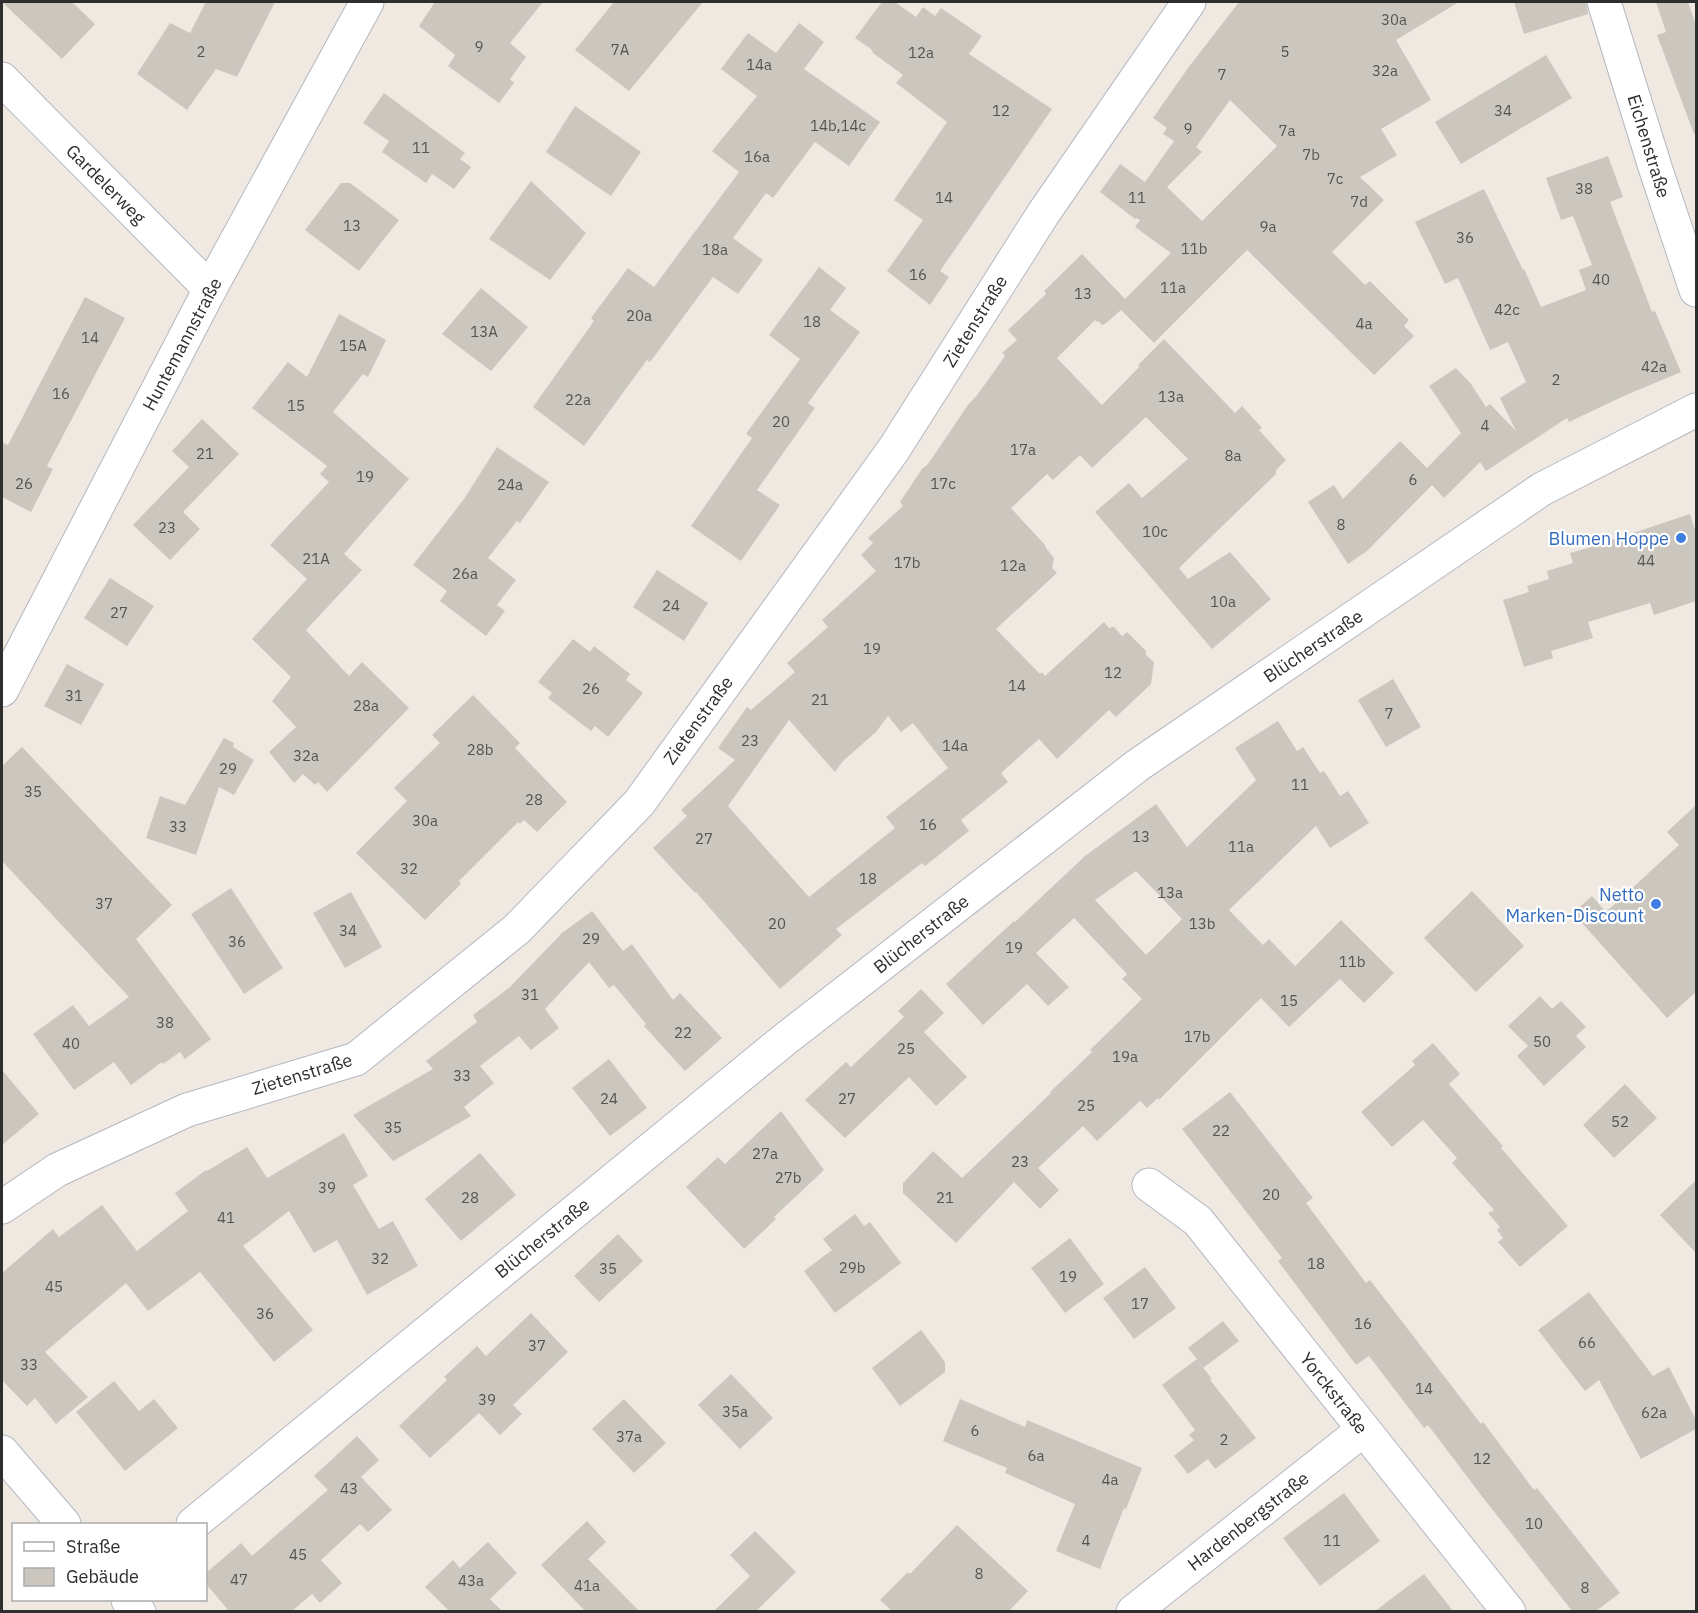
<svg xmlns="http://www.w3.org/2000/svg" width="1698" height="1613" font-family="'IBM Plex Sans',sans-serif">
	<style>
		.building { fill: #cbc7bf; fill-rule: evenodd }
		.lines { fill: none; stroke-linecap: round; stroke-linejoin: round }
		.minor-casing { stroke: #b4b7c1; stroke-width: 35 }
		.tertiary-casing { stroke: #b4b7c1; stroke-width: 35 }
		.minor { stroke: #fff; stroke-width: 33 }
		.tertiary { stroke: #fff; stroke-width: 33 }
		.shop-dot { fill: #3f7fe0; stroke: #fff; stroke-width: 2 }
		.labels { text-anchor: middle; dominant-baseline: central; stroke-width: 4.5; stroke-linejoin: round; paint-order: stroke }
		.number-label { font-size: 15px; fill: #555452 }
		.street-label { font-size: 18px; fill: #2e2e2e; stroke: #fff }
		.shop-label { font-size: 18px; fill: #366cbe; stroke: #fff; text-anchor: end }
	</style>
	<rect width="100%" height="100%" fill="#efe9e1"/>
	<g class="building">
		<path d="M2 2H72L95 24 62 59Z"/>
		<path d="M206 2H275L237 77 216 69 187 110 137 74 170 23 190 33Z"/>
		<path d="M435 2H543L510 43 526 57 510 79 514 83 499 103 448 66 455 55 419 26Z"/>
		<path d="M614 2H703L629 91 575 50Z"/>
		<path d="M882 2H895L916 17 923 7 935 16 941 8 982 36 969 54 1052 109 940 271 949 277 930 305 887 271 923 220 894 200 947 122 896 83 903 75 873 53 871 49 855 38Z"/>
		<path d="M1239 2H1459L1396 40 1431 100 1381 129 1397 155 1360 177 1384 200 1332 252 1365 285 1370 281 1409 320 1404 326 1414 336 1374 375 1247 250 1154 343 1121 310 1105 324 1102 325 1098 321 1097 322 1095 320 1057 358 1102 405 1140 366 1138 365 1164 339 1235 413 1242 406 1262 428 1259 430 1286 460 1276 470V474L1179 568 1188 579 1230 552 1271 599 1212 649 1095 512 1129 483 1142 498 1188 459 1146 417 1092 468 1080 455 1053 480 1047 474 1011 508 1045 545 1046 548 1054 558 1052 568 1057 573 996 629 1040 674 1042 672 1045 676 1104 622 1109 628 1114 627 1122 636 1127 632 1146 651V655L1154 662 1151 684 1116 717 1109 710 1057 759 1039 739 1001 773 1008 782 961 820 969 831 925 866 922 863 836 929 842 935 780 989 696 892 695 893 653 848 687 816 681 810 735 760 718 748 747 707 751 710 795 672 787 663 828 627 822 620 876 571 861 555 873 543 868 538 903 506 900 502 922 469 928 464 968 405 978 394 1005 356 1002 353 1017 340 1008 330 1046 294 1044 291 1082 254 1125 299 1171 253 1135 227 1140 220 1136 218 1135 219 1100 192 1120 164 1145 182 1174 141 1163 134 1167 128 1153 118 1188 68ZM1230 100 1277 146 1202 221 1167 187 1202 152 1196 147ZM888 716 901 732 913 723 948 768 886 817 895 828 809 897 728 806 789 720 835 772 843 761 876 732Z"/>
		<path d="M1514 2H1586L1588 14 1524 34Z"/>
		<path d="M1656 2H1688L1696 25V133L1694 134 1657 35 1666 32Z"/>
		<path d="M799 23 824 42 804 69 880 122 849 166 815 142 773 198 766 193 733 238 763 260 738 294 713 277 650 362 647 360 584 446 533 407 594 321 591 318 628 268 654 287 739 172 712 151 757 96 721 69 748 33 776 53Z"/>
		<path d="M1546 55 1572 98 1461 164 1435 122Z"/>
		<path d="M384 93 465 153 460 159 471 167 454 189 432 174 426 183 382 152 389 141 363 123Z"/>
		<path d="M575 106 641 152 611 196 546 152Z"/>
		<path d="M1608 156 1623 197 1610 202 1652 312 1655 311 1681 372 1626 395 1569 422 1567 418 1486 471 1480 462 1444 498 1432 485 1367 551 1348 564 1308 502 1334 485 1343 499 1400 441 1427 468 1461 433 1429 386 1456 368 1471 384 1486 407 1490 404 1516 431 1500 398 1526 382 1508 342 1490 350 1458 278 1445 284 1415 222 1484 189 1523 270 1524 269 1541 307 1586 290 1579 270 1592 265 1573 216 1561 220 1546 178Z"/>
		<path d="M531 181 586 233 550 280 489 239Z"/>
		<path d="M341 183H350L399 220 359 271 305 230Z"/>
		<path d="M819 267 846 288 830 310 860 332 808 403 815 408 757 490 780 505 741 561 691 526 752 438 746 434 800 359 769 335Z"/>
		<path d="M481 288 528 327 491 371 442 334Z"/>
		<path d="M85 297 125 318 47 466 53 469 31 512 2 497V442L8 445Z"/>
		<path d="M339 314 386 340 368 377 363 374 333 412 409 479 344 554 362 570 306 630 349 676 362 662 409 708 327 792 318 782 315 785 303 774 294 783 269 752 296 727 272 701 291 677 252 639 307 579 270 545 329 482 320 474 327 466 252 408 288 362 307 377Z"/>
		<path d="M202 419 239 454 183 512 200 529 170 560 133 525 189 467 172 451Z"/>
		<path d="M497 447 549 482 520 523 517 521 488 558 516 580 497 605 505 611 486 636 440 601 447 591 413 565 464 499Z"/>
		<path d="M1690 514 1696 533V601L1654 615 1650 603 1588 622 1593 638 1551 651 1553 658 1524 667 1503 600 1529 592 1527 586 1549 579 1547 571 1573 563 1570 553 1591 547Z"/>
		<path d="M657 570 708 603 684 641 633 607Z"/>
		<path d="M110 578 154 606 127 646 84 618Z"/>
		<path d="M573 639 590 652 594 646 630 674 626 680 643 693 608 737 595 726 591 731 548 698 552 693 538 682Z"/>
		<path d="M67 664 104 684 81 725 44 706Z"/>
		<path d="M1393 679 1421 727 1386 747 1358 700Z"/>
		<path d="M473 695 520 743 515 748 567 802 537 832 524 820 520 824 518 822 459 881 461 884 425 920 356 853 407 801 394 788 440 743 432 735Z"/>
		<path d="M1278 721 1297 751 1303 747 1320 773 1324 771 1340 796 1348 791 1369 823 1330 848 1316 826 1229 910 1263 945 1269 939 1295 966 1341 920 1394 973 1364 1003 1340 979 1289 1027 1261 998 1159 1100 1158 1098 1147 1108 1140 1101 1097 1141 1083 1126 1038 1168 1059 1190 1040 1209 1014 1182 956 1243 903 1193V1183L933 1151 962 1178 1051 1093 1050 1092 1092 1052 1090 1050 1142 999 1122 979 1127 974 1074 918 1036 953 1069 987 1048 1006 1027 984 983 1025 946 984 1014 921 1015 922 1085 856 1156 804 1187 847 1256 780 1235 748ZM1136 871 1182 919 1146 955 1095 900Z"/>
		<path d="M224 738 234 743 233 747 254 760 234 795 219 787 196 855 146 838 160 796 185 805Z"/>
		<path d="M22 747 172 905 136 939 211 1039 185 1059 180 1052 163 1064 162 1062 131 1085 114 1062 74 1090 33 1034 73 1005 89 1026 129 997 2 861V766Z"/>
		<path d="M1696 805V992L1667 1018 1573 913 1592 896 1606 912 1679 845 1667 832Z"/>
		<path d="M231 888 283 968 244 994 191 914Z"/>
		<path d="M1472 891 1524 946 1476 992 1424 938Z"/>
		<path d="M351 892 382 947 345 968 313 913Z"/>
		<path d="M592 911 623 951 632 944 673 1000 680 993 722 1038 685 1071 644 1026 646 1024 614 985 609 988 589 962 545 1009 559 1028 531 1050 519 1036 480 1066 494 1083 464 1107 471 1116 393 1161 353 1115 433 1069 426 1061 477 1022 473 1015 510 987 562 933Z"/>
		<path d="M921 989 944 1013 924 1032 967 1077 936 1106 909 1077 845 1138 805 1100 846 1062 851 1067 904 1017 898 1011Z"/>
		<path d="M1540 996 1552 1009 1561 1001 1586 1027 1576 1036 1586 1047 1544 1086 1517 1056 1528 1046 1508 1026Z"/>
		<path d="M1433 1043 1460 1074 1449 1084 1503 1146 1501 1148 1568 1226 1520 1267 1498 1242 1503 1238 1497 1230 1500 1227 1488 1213 1494 1210 1452 1163 1457 1158 1423 1120 1392 1147 1361 1112 1415 1065 1412 1061Z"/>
		<path d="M609 1059 647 1108 610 1136 572 1088Z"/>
		<path d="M2 1070 39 1114 2 1145Z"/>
		<path d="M1625 1084 1657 1118 1614 1158 1583 1125Z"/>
		<path d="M1230 1092 1313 1198 1306 1203 1366 1283 1370 1280 1481 1424 1483 1422 1534 1490 1537 1488 1620 1593 1596 1611H1572L1481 1495 1428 1425 1424 1428 1369 1356 1356 1365 1278 1261 1282 1258 1182 1129Z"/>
		<path d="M781 1111 824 1170 774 1217 776 1219 744 1249 686 1187 718 1157 725 1164Z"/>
		<path d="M344 1133 368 1176 353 1185 379 1229 393 1221 418 1266 367 1295 337 1240 314 1253 289 1211 243 1246 313 1330 274 1362 200 1272 148 1311 126 1283 45 1352 88 1397 56 1424 35 1398 27 1406 2 1380V1273L53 1229 59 1237 102 1205 137 1251 188 1211 175 1193 206 1170 207 1171 247 1147 267 1178Z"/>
		<path d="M480 1153 516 1195 461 1241 425 1199Z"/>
		<path d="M1696 1180V1253L1660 1215Z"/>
		<path d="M855 1214 864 1226 870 1222 901 1263 835 1313 804 1271 832 1250 823 1239Z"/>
		<path d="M618 1234 643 1261 599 1302 574 1276Z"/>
		<path d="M1070 1238 1104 1284 1065 1313 1031 1268Z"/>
		<path d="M1145 1267 1176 1308 1134 1339 1103 1298Z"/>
		<path d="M1589 1292 1653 1376 1669 1367 1696 1420V1429L1641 1459 1599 1380 1585 1391 1538 1330Z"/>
		<path d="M531 1313 568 1352 513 1405 522 1414 500 1435 479 1413 430 1458 399 1426 447 1380 444 1377 477 1346 486 1356Z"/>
		<path d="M1223 1321 1239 1341 1203 1368 1197 1360 1212 1379 1210 1380 1256 1438 1215 1469 1208 1459 1188 1474 1174 1456 1194 1440 1189 1435 1195 1430 1162 1385 1197 1359 1188 1348Z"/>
		<path d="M921 1330 945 1362V1372L900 1406 872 1368Z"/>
		<path d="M731 1374 773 1418 740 1449 698 1405Z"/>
		<path d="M114 1381 139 1411 154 1399 178 1428 125 1471 76 1412Z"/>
		<path d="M624 1399 666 1443 634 1473 592 1429Z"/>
		<path d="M960 1399 1025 1427 1027 1420 1142 1468 1126 1509 1124 1508 1100 1569 1056 1551 1075 1504 1005 1473 1007 1468 943 1441Z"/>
		<path d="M357 1436 379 1460 361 1477 392 1510 368 1532 360 1524 321 1560 342 1583 320 1603 312 1594 292 1611H229L206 1584V1573L241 1543 252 1556 328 1490 314 1476Z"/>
		<path d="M1344 1493 1380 1541 1320 1586 1283 1538Z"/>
		<path d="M587 1521 606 1542 588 1559 639 1611H585L541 1565Z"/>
		<path d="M957 1525 1028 1591 1009 1611H892L880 1600 908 1572 910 1574Z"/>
		<path d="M755 1531 796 1572 756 1611H714L750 1576 730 1555Z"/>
		<path d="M488 1542 517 1573 490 1599 502 1611H449L425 1587 453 1560 460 1568Z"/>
		<path d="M1424 1574 1453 1611H1375Z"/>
	</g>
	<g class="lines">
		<defs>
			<g id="minor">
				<path d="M2 79 210 289"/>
				<path d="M2 690 210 289 367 2"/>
				<path d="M1149 1185 1198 1221 1509 1612"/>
				<path d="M2 1207 57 1170 187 1110 356 1059 517 929 639 803 894 449 1043 214 1189 2"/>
				<path d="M2 1452 64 1524"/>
				<path d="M193 1524 784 1040 1138 765 1542 489 1696 410"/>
				<path d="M128 1600 139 1612"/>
				<path d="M1133 1612 1363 1430"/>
			</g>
			<path id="tertiary" d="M1604 2 1655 167 1696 290"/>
		</defs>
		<use href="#minor" class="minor-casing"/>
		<use href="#tertiary" class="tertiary-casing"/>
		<use href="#minor" class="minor"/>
		<use href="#tertiary" class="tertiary"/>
	</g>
	<g class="shop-dot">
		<circle cx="1681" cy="538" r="6"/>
		<circle cx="1656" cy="904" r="6"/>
	</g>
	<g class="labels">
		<g class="number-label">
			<text x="1394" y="19">30a</text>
			<text x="479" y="46">9</text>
			<text x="620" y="49">7A</text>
			<text x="201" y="51">2</text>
			<text x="1285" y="51">5</text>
			<text x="921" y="52">12a</text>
			<text x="759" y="64">14a</text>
			<text x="1385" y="70">32a</text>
			<text x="1222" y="74">7</text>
			<text x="1001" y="110">12</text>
			<text x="1503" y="110">34</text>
			<text x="838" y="125">14b,14c</text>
			<text x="1188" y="128">9</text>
			<text x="1287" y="130">7a</text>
			<text x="421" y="147">11</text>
			<text x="1311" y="154">7b</text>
			<text x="757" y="156">16a</text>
			<text x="1335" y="178">7c</text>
			<text x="1584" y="188">38</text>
			<text x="944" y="197">14</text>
			<text x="1137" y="197">11</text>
			<text x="1359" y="201">7d</text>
			<text x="352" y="225">13</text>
			<text x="1268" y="226">9a</text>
			<text x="1465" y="237">36</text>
			<text x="1194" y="248">11b</text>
			<text x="715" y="249">18a</text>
			<text x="918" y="274">16</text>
			<text x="1601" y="279">40</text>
			<text x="1173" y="287">11a</text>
			<text x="1083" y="293">13</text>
			<text x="1507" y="309">42c</text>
			<text x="639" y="315">20a</text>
			<text x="812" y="321">18</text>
			<text x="1364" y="323">4a</text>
			<text x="484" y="331">13A</text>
			<text x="90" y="337">14</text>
			<text x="353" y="345">15A</text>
			<text x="1654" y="366">42a</text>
			<text x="1556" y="379">2</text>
			<text x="61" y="393">16</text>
			<text x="1171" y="396">13a</text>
			<text x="578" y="399">22a</text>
			<text x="296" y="405">15</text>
			<text x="781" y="421">20</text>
			<text x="1485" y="425">4</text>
			<text x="1023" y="449">17a</text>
			<text x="205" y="453">21</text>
			<text x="1233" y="455">8a</text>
			<text x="365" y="476">19</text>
			<text x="1413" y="479">6</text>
			<text x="24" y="483">26</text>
			<text x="943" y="483">17c</text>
			<text x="510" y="484">24a</text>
			<text x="1341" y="524">8</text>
			<text x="167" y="527">23</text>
			<text x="1155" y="531">10c</text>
			<text x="316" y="558">21A</text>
			<text x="1646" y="560">44</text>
			<text x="907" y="562">17b</text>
			<text x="1013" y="565">12a</text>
			<text x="465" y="573">26a</text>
			<text x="1223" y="601">10a</text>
			<text x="671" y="605">24</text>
			<text x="119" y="612">27</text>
			<text x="872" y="648">19</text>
			<text x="1113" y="672">12</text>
			<text x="1017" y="685">14</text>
			<text x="591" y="688">26</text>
			<text x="74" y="695">31</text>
			<text x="820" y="699">21</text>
			<text x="366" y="705">28a</text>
			<text x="1389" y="713">7</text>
			<text x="750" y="740">23</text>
			<text x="955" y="745">14a</text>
			<text x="480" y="749">28b</text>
			<text x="306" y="755">32a</text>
			<text x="228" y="768">29</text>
			<text x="1300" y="784">11</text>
			<text x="33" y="791">35</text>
			<text x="534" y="799">28</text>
			<text x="425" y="820">30a</text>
			<text x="928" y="824">16</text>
			<text x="178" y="826">33</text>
			<text x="1141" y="836">13</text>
			<text x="704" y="838">27</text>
			<text x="1241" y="846">11a</text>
			<text x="409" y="868">32</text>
			<text x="868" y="878">18</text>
			<text x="1170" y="892">13a</text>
			<text x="104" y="903">37</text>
			<text x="777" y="923">20</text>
			<text x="1202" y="923">13b</text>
			<text x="348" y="930">34</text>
			<text x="591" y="938">29</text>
			<text x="237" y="941">36</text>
			<text x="1014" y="947">19</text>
			<text x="1352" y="961">11b</text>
			<text x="530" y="994">31</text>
			<text x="1289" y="1000">15</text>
			<text x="165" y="1022">38</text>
			<text x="683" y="1032">22</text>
			<text x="1197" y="1036">17b</text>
			<text x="1542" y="1041">50</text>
			<text x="71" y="1043">40</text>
			<text x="906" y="1048">25</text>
			<text x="1125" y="1056">19a</text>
			<text x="462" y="1075">33</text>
			<text x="609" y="1098">24</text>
			<text x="847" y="1098">27</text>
			<text x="1086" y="1105">25</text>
			<text x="1620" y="1121">52</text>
			<text x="393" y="1127">35</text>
			<text x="1221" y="1130">22</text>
			<text x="765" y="1153">27a</text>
			<text x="1020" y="1161">23</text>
			<text x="788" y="1177">27b</text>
			<text x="327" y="1187">39</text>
			<text x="1271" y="1194">20</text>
			<text x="470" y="1197">28</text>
			<text x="945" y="1197">21</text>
			<text x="226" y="1217">41</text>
			<text x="380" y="1258">32</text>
			<text x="1316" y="1263">18</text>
			<text x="852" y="1267">29b</text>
			<text x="608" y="1268">35</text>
			<text x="1068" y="1276">19</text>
			<text x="54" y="1286">45</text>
			<text x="1140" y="1303">17</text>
			<text x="265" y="1313">36</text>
			<text x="1363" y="1323">16</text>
			<text x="1587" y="1342">66</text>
			<text x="537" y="1345">37</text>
			<text x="29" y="1364">33</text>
			<text x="1424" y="1388">14</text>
			<text x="487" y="1399">39</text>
			<text x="735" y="1411">35a</text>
			<text x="1654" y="1412">62a</text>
			<text x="975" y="1430">6</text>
			<text x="629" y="1436">37a</text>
			<text x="1224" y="1439">2</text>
			<text x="1036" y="1455">6a</text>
			<text x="1482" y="1458">12</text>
			<text x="1110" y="1479">4a</text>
			<text x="349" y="1488">43</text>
			<text x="1534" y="1523">10</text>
			<text x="1086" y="1540">4</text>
			<text x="1332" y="1540">11</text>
			<text x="298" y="1554">45</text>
			<text x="979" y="1573">8</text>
			<text x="239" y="1579">47</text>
			<text x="471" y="1580">43a</text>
			<text x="587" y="1585">41a</text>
			<text x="1585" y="1587">8</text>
		</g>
		<g class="street-label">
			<text transform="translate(1649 146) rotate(73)">Eichenstraße</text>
			<text transform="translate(106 184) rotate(45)">Gardelerweg</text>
			<text transform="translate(975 321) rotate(-58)">Zietenstraße</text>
			<text transform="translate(182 344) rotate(-62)">Huntemannstraße</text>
			<text transform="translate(1313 646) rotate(-34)">Blücherstraße</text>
			<text transform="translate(698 720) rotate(-54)">Zietenstraße</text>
			<text transform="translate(921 934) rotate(-38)">Blücherstraße</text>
			<text transform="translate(302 1074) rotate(-17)">Zietenstraße</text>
			<text transform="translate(542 1238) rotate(-39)">Blücherstraße</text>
			<text transform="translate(1334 1393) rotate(52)">Yorckstraße</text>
			<text transform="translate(1248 1521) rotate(-38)">Hardenbergstraße</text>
		</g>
		<g class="shop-label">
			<text x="1669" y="538">Blumen Hoppe</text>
			<text x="1644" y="894">Netto<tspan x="1644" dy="21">Marken-Discount</tspan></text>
		</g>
	</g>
	<rect width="1698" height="1613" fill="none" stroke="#2e2e2e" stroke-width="6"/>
	<rect x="12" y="1523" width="195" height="78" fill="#ffffff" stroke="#ababab" stroke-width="1.5"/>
	<rect x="24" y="1542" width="30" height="9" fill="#ffffff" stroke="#ababab" stroke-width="1.5"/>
	<text x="66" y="1553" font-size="18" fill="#2e2e2e">Straße</text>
	<rect x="24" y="1568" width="30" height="18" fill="#cbc7bf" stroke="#ababab" stroke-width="1.5"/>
	<text x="66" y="1583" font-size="18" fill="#2e2e2e">Gebäude</text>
</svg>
